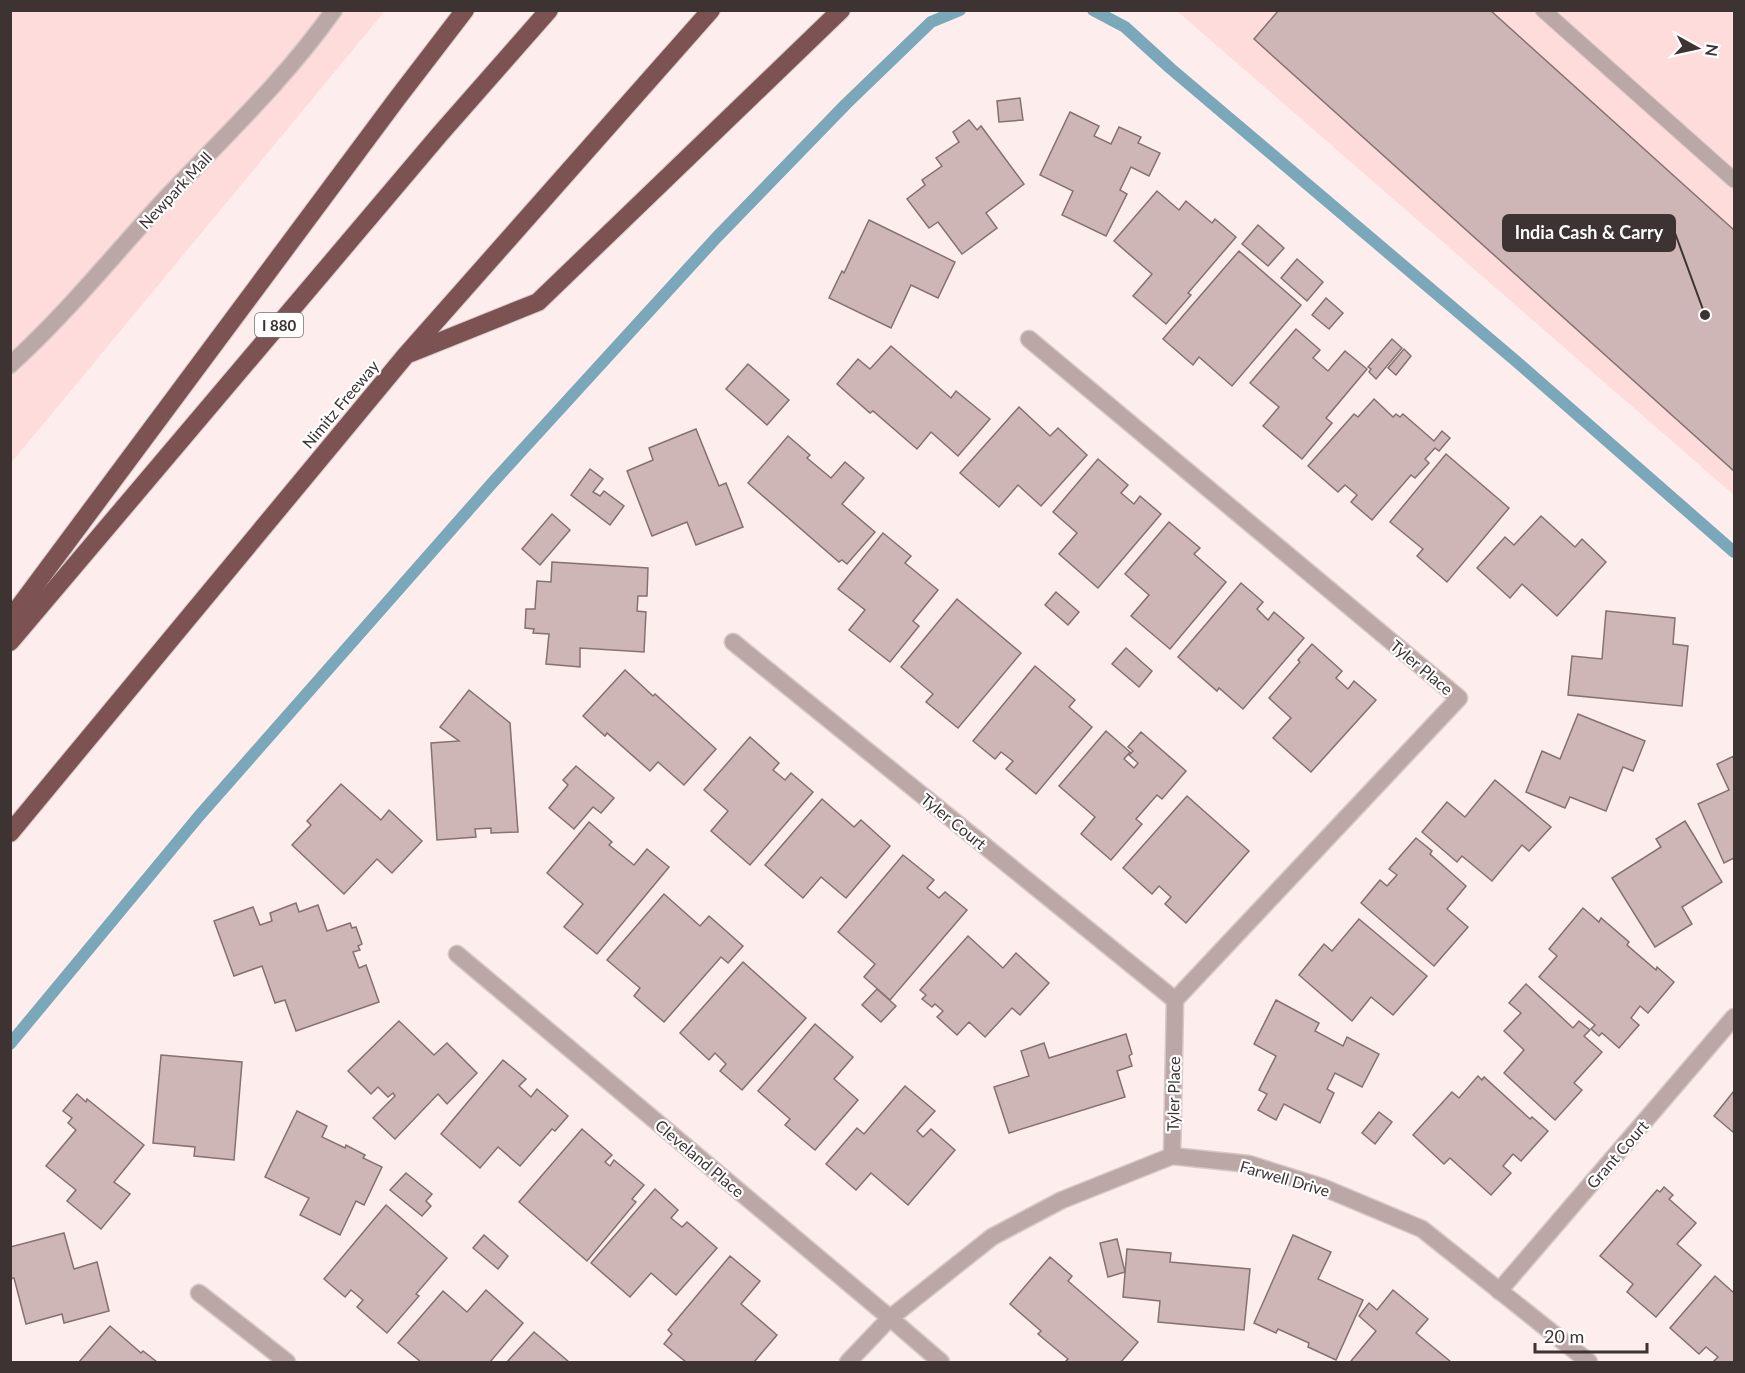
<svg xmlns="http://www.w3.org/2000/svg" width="1745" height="1373" font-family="Lato,sans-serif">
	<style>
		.built { fill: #ffdcdc }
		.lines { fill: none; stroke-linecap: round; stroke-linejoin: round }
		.stream { stroke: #7aa7ba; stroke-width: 12 }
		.building { fill: #ceb6b6; stroke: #867070; stroke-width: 1.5 }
		.service-casing { stroke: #d7c8c8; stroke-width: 17 }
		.minor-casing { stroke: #d7c8c8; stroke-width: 19 }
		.motorway-casing { stroke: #d7c8c8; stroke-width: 20 }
		.service { stroke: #bca7a7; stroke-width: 15 }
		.minor { stroke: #bca7a7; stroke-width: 16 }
		.motorway { stroke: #7c5253; stroke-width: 18 }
		.labels { text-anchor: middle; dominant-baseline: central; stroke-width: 4.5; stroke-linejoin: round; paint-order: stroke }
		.shield { fill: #fff; stroke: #777070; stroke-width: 1.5 }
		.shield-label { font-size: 15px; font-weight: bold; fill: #3d3333 }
		.street-label { font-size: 16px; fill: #3d3333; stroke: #fff }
		.leader { fill: none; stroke: #3d3333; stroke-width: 2 }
		.callout-dot { fill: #3d3333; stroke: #fff; stroke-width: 2 }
		.callout { fill: #3d3333; stroke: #3d3333; stroke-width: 2 }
		.callout-label { font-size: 18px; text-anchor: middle; font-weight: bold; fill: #fff }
	</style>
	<rect width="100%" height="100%" fill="#fdeded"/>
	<g class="built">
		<path d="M11 11H385L11 463Z"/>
		<path d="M1177 11H1734V495Z"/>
	</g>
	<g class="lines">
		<g class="stream">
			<path d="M1093 10 1125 27 1170 68 1517 362 1734 552"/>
			<path d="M10 1044 199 816 494 481 716 238 846 104 931 22 960 10"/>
		</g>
	</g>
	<g class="building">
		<path d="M1279 10H1490L1734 230V471L1254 39Z"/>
		<path d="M1020 98 1023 120 999 122 997 101Z"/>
		<path d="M1070 112 1099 126 1094 136 1111 144 1119 127 1141 137 1138 143 1160 153 1149 176 1131 167 1120 190 1127 194 1106 236 1062 215 1073 191 1040 175Z"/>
		<path d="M969 120 977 130 981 126 1024 184 986 213 997 228 962 254 938 222 929 228 907 199 925 185 922 180 942 166 936 158 959 142 953 132Z"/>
		<path d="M1157 191 1179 210 1186 201 1212 223 1215 219 1236 237 1188 293 1191 295 1166 324 1133 296 1152 274 1114 241Z"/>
		<path d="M869 220 955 262 938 298 911 285 891 328 829 298 842 271 844 273Z"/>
		<path d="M1258 225 1284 248 1268 266 1242 244Z"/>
		<path d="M1239 251 1301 305 1232 386 1199 357 1193 365 1163 339Z"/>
		<path d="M1297 259 1323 282 1307 301 1281 278Z"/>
		<path d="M1326 298 1343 313 1329 329 1312 315Z"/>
		<path d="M1296 329 1320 350 1313 358 1328 371 1345 351 1367 369 1326 418 1332 423 1302 459 1263 426 1279 407 1250 383Z"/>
		<path d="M1392 339 1402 348 1376 379 1369 372 1371 369 1368 367Z"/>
		<path d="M891 346 951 398 956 391 990 419 958 456 931 432 917 449 873 411 870 413 837 384 858 359 870 369Z"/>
		<path d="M1404 349 1411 356 1396 375 1388 368Z"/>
		<path d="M748 364 789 400 767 425 726 389Z"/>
		<path d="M1374 399 1393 417 1396 414 1400 417 1403 414 1434 441 1442 431 1450 438 1439 451 1435 448 1425 459 1429 463 1415 478 1411 475 1372 520 1351 502 1357 495 1345 485 1338 492 1308 466 1354 414 1358 417Z"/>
		<path d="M1019 407 1050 436 1058 428 1087 455 1041 506 1018 485 999 507 960 473Z"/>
		<path d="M696 429 719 486 726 483 743 527 696 545 687 522 652 536 627 471 653 460 649 448Z"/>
		<path d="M788 436 810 455 807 458 831 478 845 462 864 478 842 504 875 532 847 564 842 560 839 562 748 483Z"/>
		<path d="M1446 454 1509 508 1447 582 1417 556 1423 549 1390 522Z"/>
		<path d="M1098 459 1128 485 1121 493 1134 504 1140 496 1161 514 1098 588 1059 554 1077 533 1053 512Z"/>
		<path d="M590 469 603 479 593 492 600 496 604 491 624 506 610 525 571 495Z"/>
		<path d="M552 514 570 530 540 565 522 549Z"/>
		<path d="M1541 516 1575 547 1582 539 1606 562 1557 616 1522 584 1510 598 1477 568 1505 537 1514 545Z"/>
		<path d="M1169 522 1200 548 1194 554 1226 582 1170 649 1131 616 1149 595 1125 574Z"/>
		<path d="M883 533 911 556 905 563 938 590 913 621 919 626 890 662 849 630 865 610 838 589Z"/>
		<path d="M552 562 648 568 647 596H638L637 611 646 612 644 652 580 648V667L546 664 549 634 533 633 534 629 525 628 526 609H535L537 581 551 582Z"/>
		<path d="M1241 583 1263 602 1257 609 1268 620 1274 612 1304 638 1243 709 1219 688 1217 691 1178 657Z"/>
		<path d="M1056 592 1079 612 1068 625 1045 605Z"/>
		<path d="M957 599 1021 653 958 728 926 702 933 694 901 667Z"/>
		<path d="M1606 611 1675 618 1673 644 1688 646 1682 706 1568 695 1572 656 1602 659Z"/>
		<path d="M1312 644 1342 671 1336 678 1348 689 1354 681 1376 700 1311 772 1273 738 1291 718 1269 698 1300 662 1298 660Z"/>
		<path d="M1126 648 1152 671 1139 687 1112 664Z"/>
		<path d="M1035 666 1075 700 1069 707 1092 727 1036 794 1006 769 1013 761 1001 752 995 759 973 741Z"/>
		<path d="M625 670 653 696 655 694 716 749 684 785 658 762 650 771 607 733 605 736 583 716Z"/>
		<path d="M469 690 510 723 518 832 491 833V828L475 829 476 837 437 840 431 743 459 741 440 727Z"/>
		<path d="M1578 714 1645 741 1633 771 1623 767 1606 811 1570 797 1565 808 1526 792 1542 751 1560 759Z"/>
		<path d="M1106 731 1130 752 1124 759 1134 768 1138 763 1129 755 1133 751 1128 747 1141 732 1186 771 1162 799 1157 795 1136 819 1142 824 1111 860 1081 834 1095 817 1059 786Z"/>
		<path d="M750 737 779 763 773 770 785 780 791 773 813 792 750 865 711 831 728 811 704 790Z"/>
		<path d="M1734 756V858L1724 863 1698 804 1729 790 1717 764Z"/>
		<path d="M576 766 614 798 601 813 593 807 574 829 549 808 568 785 563 780Z"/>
		<path d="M1495 780 1551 827 1529 851 1522 845 1492 881 1462 856 1457 862 1422 832 1447 802 1465 817Z"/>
		<path d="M341 784 381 820 389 810 422 841 392 873 377 859 344 894 292 845 311 825 307 821Z"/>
		<path d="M1187 796 1249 851 1186 923 1165 904 1171 897 1159 886 1152 894 1123 868Z"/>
		<path d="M822 799 854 827 861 820 890 846 846 898 821 877 803 898 765 865Z"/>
		<path d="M1685 821 1722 882 1682 907 1692 924 1655 947 1612 878 1661 847 1656 839Z"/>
		<path d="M589 822 612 842 609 845 634 865 647 849 669 867 597 954 564 927 583 904 547 873Z"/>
		<path d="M1416 838 1432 851 1430 854 1466 886 1447 909 1468 927 1434 966 1361 903 1380 880 1387 886 1397 875 1389 869Z"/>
		<path d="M903 855 934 880 927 888 939 898 945 892 967 910 890 1000 864 977 875 964 838 932Z"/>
		<path d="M664 894 700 926 709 916 743 946 728 963 721 957 664 1022 634 996 640 988 607 960Z"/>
		<path d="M296 903 299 912 318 905 327 931 350 923 352 928 356 927 362 944 358 946 360 950 353 952 359 968 366 965 379 1002 296 1031 285 1000 275 1003 262 966 234 976 214 921 253 907 260 925 272 921 270 913Z"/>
		<path d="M1583 908 1599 922 1601 918 1629 942 1627 945 1656 970 1657 967 1674 982 1648 1013 1640 1006 1631 1018 1639 1025 1619 1048 1602 1033 1599 1036 1591 1029 1595 1025 1539 977 1557 956 1549 949Z"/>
		<path d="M1359 919 1427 976 1393 1015 1371 997 1352 1021 1299 975 1324 944 1332 951Z"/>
		<path d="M968 936 1003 968 1016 953 1049 983 1020 1015 1012 1008 985 1037 969 1022 957 1035 937 1017 943 1011 935 1004 932 1007 922 999 926 995 920 990Z"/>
		<path d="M743 962 806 1018 742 1090 720 1071 726 1064 715 1053 709 1060 680 1033Z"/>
		<path d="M1526 984 1573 1028 1579 1021 1590 1030 1584 1036 1602 1052 1574 1083 1582 1090 1555 1120 1504 1073 1524 1050 1504 1031 1521 1013 1509 1003Z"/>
		<path d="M877 989 896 1006 881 1022 862 1005Z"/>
		<path d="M1276 1000 1319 1023 1315 1031 1343 1046 1347 1037 1379 1054 1362 1087 1335 1073 1327 1089 1334 1093 1320 1123 1284 1104 1276 1120 1258 1110 1267 1094 1259 1090 1276 1056 1254 1044Z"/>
		<path d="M399 1021 434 1055 447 1043 477 1073 447 1104 438 1094 395 1139 373 1118 395 1096 393 1093 388 1097 378 1087 371 1094 348 1071Z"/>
		<path d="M815 1024 853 1057 834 1079 858 1100 815 1150 785 1125 790 1119 758 1091Z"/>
		<path d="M1126 1034 1132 1054 1129 1056 1132 1066 1117 1071 1125 1097 1009 1133 994 1087 1029 1076 1021 1051 1044 1043 1049 1058Z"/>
		<path d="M161 1055 242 1062 234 1160 194 1156 195 1147 153 1143Z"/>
		<path d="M503 1060 526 1079 519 1086 531 1097 537 1089 568 1116 555 1131 552 1129 520 1166 498 1147 480 1168 441 1134Z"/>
		<path d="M1478 1076 1482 1080 1484 1077 1530 1119 1532 1117 1548 1131 1521 1161 1513 1154 1503 1166 1511 1173 1491 1195 1450 1158 1444 1164 1413 1135 1452 1092 1459 1098Z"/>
		<path d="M905 1086 935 1111 917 1131 923 1137 931 1129 955 1150 908 1205 871 1173 856 1190 826 1164 857 1128 864 1134Z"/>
		<path d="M1734 1091V1133L1714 1116Z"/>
		<path d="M77 1094 86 1102 87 1099 144 1145 114 1182 130 1194 101 1229 67 1201 76 1190 46 1166 76 1130 68 1123 72 1118 63 1111Z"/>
		<path d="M297 1111 327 1126 322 1137 345 1148 346 1145 365 1155 363 1158 382 1167 364 1205 356 1201 340 1235 300 1215 309 1198 265 1177Z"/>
		<path d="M1379 1112 1392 1122 1375 1144 1362 1133Z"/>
		<path d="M582 1129 612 1155 605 1162 610 1166 614 1160 644 1185 632 1199 636 1202 587 1261 519 1202Z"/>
		<path d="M406 1173 432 1194 426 1201 431 1206 422 1216 390 1190Z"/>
		<path d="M1664 1187 1673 1195 1669 1199 1696 1223 1677 1244 1701 1265 1656 1317 1627 1292 1633 1284 1600 1256 1657 1190 1660 1192Z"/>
		<path d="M655 1189 678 1210 671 1218 682 1227 687 1222 717 1248 676 1295 651 1273 630 1297 591 1263Z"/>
		<path d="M386 1205 447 1258 416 1294 419 1296 387 1333 357 1307 363 1300 351 1290 345 1297 324 1279Z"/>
		<path d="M64 1233 74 1269 97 1262 109 1311 64 1323 62 1314 26 1324 14 1278 10 1279V1247Z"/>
		<path d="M484 1235 508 1256 498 1269 473 1248Z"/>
		<path d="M1293 1235 1331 1252 1318 1279 1363 1300 1336 1360 1308 1347 1309 1343 1278 1329 1276 1333 1254 1323Z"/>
		<path d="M1117 1239 1125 1272 1108 1277 1100 1243Z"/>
		<path d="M1127 1249 1171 1253 1170 1262 1250 1269 1244 1330 1158 1322 1160 1301 1123 1297Z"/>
		<path d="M730 1256 760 1281 741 1304 777 1335 754 1362H686L664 1344 672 1334 668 1330Z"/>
		<path d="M1050 1257 1072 1276 1068 1281 1138 1342 1121 1362H1065L1068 1359 1038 1334 1041 1331 1010 1304Z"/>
		<path d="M1715 1276 1734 1293V1362H1713L1718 1357 1706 1347 1699 1354 1670 1328Z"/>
		<path d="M486 1290 523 1323 490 1362H421L398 1343 443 1291 467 1312Z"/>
		<path d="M1393 1290 1428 1319 1416 1333 1451 1362H1353L1351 1361 1376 1331 1359 1316 1369 1303 1377 1310Z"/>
		<path d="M110 1326 141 1353 143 1351 157 1362H79Z"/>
		<path d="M534 1332 569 1362H507Z"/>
	</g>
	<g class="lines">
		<defs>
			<path id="service" d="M1543 10 1734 180"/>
			<g id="minor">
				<path d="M1029 339 1459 698 1175 1000 1172 1156"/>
				<path d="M10 365C63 317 107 263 154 211 215 145 282 84 334 10"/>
				<path d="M733 642 1175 1000"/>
				<path d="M457 954 890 1318 941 1362"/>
				<path d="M1499 1291 1734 1017"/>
				<path d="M199 1293 287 1362"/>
				<path d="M848 1362 890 1318 992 1237 1062 1200 1172 1156 1249 1164 1322 1187 1422 1229 1589 1362"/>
			</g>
			<g id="motorway">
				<path d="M411 353 538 302 841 10"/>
				<path d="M10 619 396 100 465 10"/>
				<path d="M10 642 440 134 549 10"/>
				<path d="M10 833 406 355 711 10"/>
			</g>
		</defs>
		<use href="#service" class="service-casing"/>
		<use href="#minor" class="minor-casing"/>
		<use href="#motorway" class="motorway-casing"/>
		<use href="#service" class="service"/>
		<use href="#minor" class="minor"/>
		<use href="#motorway" class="motorway"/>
	</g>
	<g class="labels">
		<rect class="shield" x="255" y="313" width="48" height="24" rx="4.5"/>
		<g class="shield-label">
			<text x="279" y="325">I 880</text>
		</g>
		<g class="street-label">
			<text transform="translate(175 190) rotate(-47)">Newpark Mall</text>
			<text transform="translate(340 404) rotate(-50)">Nimitz Freeway</text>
			<text transform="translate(1422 667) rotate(40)">Tyler Place</text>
			<text transform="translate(954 821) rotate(39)">Tyler Court</text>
			<text transform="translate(1173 1094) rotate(-89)">Tyler Place</text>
			<text transform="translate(1617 1154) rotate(-49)">Grant Court</text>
			<text transform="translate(700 1158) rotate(40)">Cleveland Place</text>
			<text transform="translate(1285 1178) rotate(16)">Farwell Drive</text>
		</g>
	</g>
	<path class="leader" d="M1705 315L1675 233"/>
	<circle class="callout-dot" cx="1705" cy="315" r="6"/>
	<rect class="callout" x="1503" y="215" width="172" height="36" rx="6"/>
	<g class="callout-label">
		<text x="1589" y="239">India Cash &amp; Carry</text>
	</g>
	<rect width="1745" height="1373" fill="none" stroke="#3d3333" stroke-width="24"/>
	<g transform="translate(1697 48) rotate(98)" stroke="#ffffff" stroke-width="4.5" paint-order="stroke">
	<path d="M0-4.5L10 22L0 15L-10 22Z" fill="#3d3333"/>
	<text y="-9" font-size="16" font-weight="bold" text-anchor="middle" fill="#3d3333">N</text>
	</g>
	<path d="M1535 1343v9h112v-9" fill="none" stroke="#3d3333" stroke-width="3"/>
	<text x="1544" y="1343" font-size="18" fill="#3d3333" stroke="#ffffff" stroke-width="4.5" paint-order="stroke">20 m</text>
</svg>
